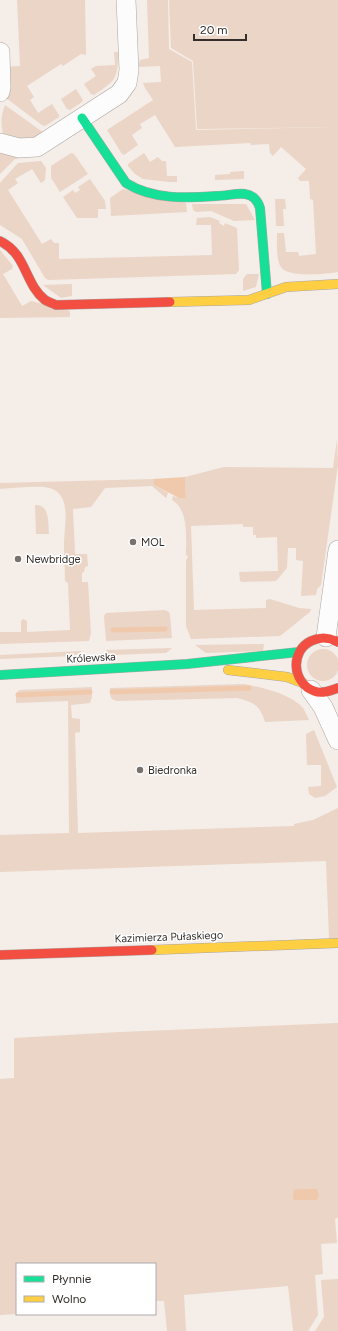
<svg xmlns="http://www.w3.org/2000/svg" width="338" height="1331" font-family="Figtree,sans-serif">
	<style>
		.green { fill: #ebd5c6 }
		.water { fill: #f0c9ad }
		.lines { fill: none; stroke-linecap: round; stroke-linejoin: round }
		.stream { stroke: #f0c9ad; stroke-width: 5 }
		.street-casing { stroke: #aba6a2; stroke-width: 20 }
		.fast-casing { stroke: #aba6a2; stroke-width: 10 }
		.slow-casing { stroke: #aba6a2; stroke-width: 10 }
		.jam-casing { stroke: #aba6a2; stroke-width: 10 }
		.street { stroke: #fdfcfc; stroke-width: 19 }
		.fast { stroke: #16e098; stroke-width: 9 }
		.slow { stroke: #ffcf43; stroke-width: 9 }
		.jam { stroke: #f24e42; stroke-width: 9 }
		.poi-dot { fill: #77726e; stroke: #fff; stroke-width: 1.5 }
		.labels { text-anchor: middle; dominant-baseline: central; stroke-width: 3; stroke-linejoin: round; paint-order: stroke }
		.poi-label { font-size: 11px; fill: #342f2c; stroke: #fff; text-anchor: start }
		.street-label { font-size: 11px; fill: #342f2c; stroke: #fff }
	</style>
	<rect width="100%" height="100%" fill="#f4ede8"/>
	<g class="green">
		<path d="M17 0H85L86 55 81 54 63 66 61 64 27 86 34 97 30 100 38 113 52 104 59 115V117L45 126 42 125 6 98V67L20 66Z"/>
		<path d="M147 0H168L169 49 192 62 196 130 335 127 197 129 193 61 171 48 169 0H338V272C326 274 287 278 281 267 276 261 277 241 277 233H284L286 252H298L299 256 316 254 313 200 310 199 309 181H300L298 178 306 169 281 147 273 156 270 153 269 144 251 145 250 143 175 147 155 115 140 124 142 128 132 135 138 145 124 155 122 154 107 130 153 100 145 88 143 83 161 82 160 66 138 67 140 60 149 58Z"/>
		<path d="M114 52H118C118 79 116 80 94 95L91 94 84 84 96 76 91 69 96 66 115 65Z"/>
		<path d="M76 89 83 100 82 102 70 110 67 109 61 99Z"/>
		<path d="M5 105 44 133 33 140 4 136C0 126 1 115 5 105Z"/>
		<path d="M0 151 38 156 15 159 0 174Z"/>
		<path d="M71 153 74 154 88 174 60 192 51 178V166Z"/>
		<path d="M144 153 150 162 158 157 162 161H166L167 176H177V182H169L143 179 135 174 128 166V164Z"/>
		<path d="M41 161 46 168 45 180 41 183 32 169 15 179 18 183 8 190 42 244 51 239 54 243H59V259L212 255 211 225H196L197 218 210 217 220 221 219 223 224 226 225 223 237 228 239 270 236 274 48 280 45 278 22 239 0 225V183L18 163Z"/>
		<path d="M244 171V179L215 180V175L230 174V172Z"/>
		<path d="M90 179 105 201 106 209H98V218H77L63 197 73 190 75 193 80 190 78 187Z"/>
		<path d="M123 189 186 203 187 212 111 216 110 198Z"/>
		<path d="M275 199H285L286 209H283L284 226H276Z"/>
		<path d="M192 204H246L255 220 234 221 211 211 196 212 193 210Z"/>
		<path d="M0 250 13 266 12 269 3 274 22 306 31 301 70 311V317L0 318Z"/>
		<path d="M247 274H259L256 287 243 291V279Z"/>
		<path d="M72 284V296L61 298 43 285Z"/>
		<path d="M337 439 338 465 321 585 317 589 316 595 301 596 303 561 296 560V548H288L287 568 276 581 242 582 240 581 239 572 278 571 277 537 256 538V535H253V527H243V524L191 526 194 610 266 608V600L270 599 299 608 311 609 310 612 280 636 191 639 186 626V561L188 556 186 555C186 538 189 510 172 500L173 496 179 498H186L185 477 224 467 333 468Z"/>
		<path d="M153 479 154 485 168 493 166 498 152 486 105 488 91 507 73 509 75 554H87L88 566 85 567 84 572 82 573V582H88L91 633 89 641 0 644V632H21V621L23 619 27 621V632L70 630 68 583 65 581C65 569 64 556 64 544 64 524 74 490 44 487 30 486 14 488 0 489V483Z"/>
		<path d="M35 505C50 504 48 523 49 534H36Z"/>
		<path d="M165 610 169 612 170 615 172 638 106 641 104 616 106 613Z"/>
		<path d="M264 644 263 651 206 653 195 645Z"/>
		<path d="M172 648 166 653 110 655 107 653 106 650Z"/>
		<circle cx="323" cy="665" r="16"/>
		<path d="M82 651 74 656 0 659V655Z"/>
		<path d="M243 684C261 687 291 694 303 708 305 711 307 716 309 720L265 722C260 705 253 702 237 698L117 701C109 700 110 694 110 688Z"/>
		<path d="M92 687V697L90 703 71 705 72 718 80 719V732L75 733 78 833 294 826V824L313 820 338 808V938H329L326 861 0 872V835L69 833 68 701 16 703V693L20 690Z"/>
		<path d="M314 730 337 787 325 796 315 798 309 794 308 787 321 786V765H307L306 734Z"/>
		<path d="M338 1023V1218L335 1219 337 1243 321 1244 323 1274 315 1275 318 1315 308 1331H293L288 1286 184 1295 186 1331H167L164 1301H155V1264H17V1314L0 1315V1079L14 1078V1038L120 1032Z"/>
		<path d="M338 1279V1331H315L324 1317 321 1280Z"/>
	</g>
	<g class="water">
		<path d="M185 477 186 498H179L154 485 153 479Z"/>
		<path d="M298 1189H317L319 1195 317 1200H294L293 1196 294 1190Z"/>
	</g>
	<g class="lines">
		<g class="stream">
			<path d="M113 630 165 629"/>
			<path d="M112 692 249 688"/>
			<path d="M18 695 90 692"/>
		</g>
		<defs>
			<g id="street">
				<path d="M0 52 1 87 0 92"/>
				<path d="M0 143 19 148 37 147 119 94 127 83 129 70 126 0"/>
				<path d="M326 637 338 550"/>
				<path d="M311 690 323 707 338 740"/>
			</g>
			<g id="fast">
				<path d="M82 118 126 183C153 200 186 198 217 196 226 196 236 193 245 194 253 195 258 201 260 208L267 294"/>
				<path d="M0 675 187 664 299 652"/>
			</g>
			<g id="slow">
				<path d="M170 302 249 300 286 287 338 284"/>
				<path d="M228 670 287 677 303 683"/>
				<path d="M152 950 338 943"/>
			</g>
			<g id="jam">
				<path d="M0 241C27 254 24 283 45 300 48 302 52 303 56 305L170 302"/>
				<path d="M338 642C329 637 321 636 311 641 290 651 292 683 314 691 322 694 330 691 338 688"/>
				<path d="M0 955 152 950"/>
			</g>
		</defs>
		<use href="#street" class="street-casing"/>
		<use href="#fast" class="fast-casing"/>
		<use href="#slow" class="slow-casing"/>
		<use href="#jam" class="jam-casing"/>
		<use href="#street" class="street"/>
		<use href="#fast" class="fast"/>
		<use href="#slow" class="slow"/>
		<use href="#jam" class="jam"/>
	</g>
	<g class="poi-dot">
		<circle cx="133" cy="542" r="4"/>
		<circle cx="18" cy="559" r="4"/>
		<circle cx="140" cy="770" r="4"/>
	</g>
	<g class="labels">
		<g class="poi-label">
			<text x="141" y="542">MOL</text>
			<text x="26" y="559">Newbridge</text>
			<text x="148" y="770">Biedronka</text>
		</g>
		<g class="street-label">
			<text transform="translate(91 658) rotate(-3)">Królewska</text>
			<text transform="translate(169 937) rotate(-2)">Kazimierza Pułaskiego</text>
		</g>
	</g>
	<rect x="16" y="1263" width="140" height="52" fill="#ffffff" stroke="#aeacab"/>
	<rect x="24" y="1276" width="20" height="6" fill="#16e098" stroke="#aeacab"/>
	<text x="52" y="1283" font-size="12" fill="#342f2c">Płynnie</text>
	<rect x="24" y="1296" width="20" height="6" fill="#ffcf43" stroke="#aeacab"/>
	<text x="52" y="1303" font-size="12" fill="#342f2c">Wolno</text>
	<path d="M194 34v6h52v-6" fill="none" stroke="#342f2c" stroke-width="2"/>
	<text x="200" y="34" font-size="12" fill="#342f2c" stroke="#ffffff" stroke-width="3" paint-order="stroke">20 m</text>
</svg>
